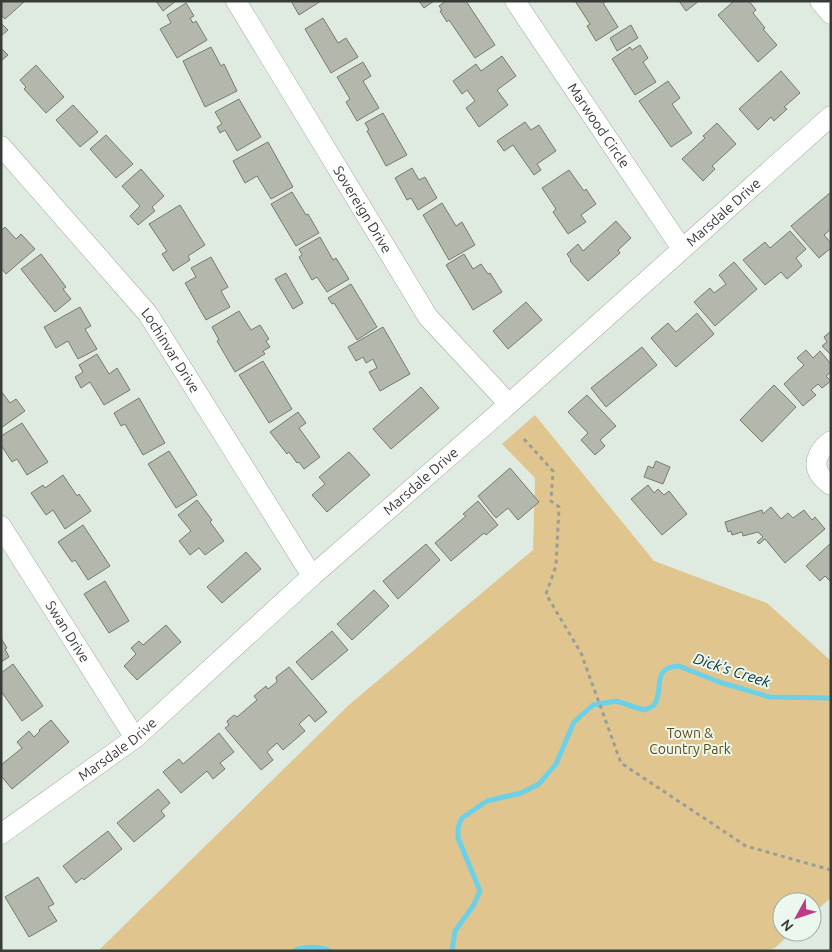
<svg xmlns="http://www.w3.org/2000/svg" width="832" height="952" font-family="Ubuntu,sans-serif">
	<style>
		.green { fill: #e0c68e }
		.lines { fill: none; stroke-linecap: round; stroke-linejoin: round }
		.stream { stroke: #6cd1e7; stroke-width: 5 }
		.building { fill: #b4b7ab; stroke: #787a6f }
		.minor-casing { stroke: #a0aaa1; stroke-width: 21 }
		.path { stroke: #979f98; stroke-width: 3; stroke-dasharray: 4 4; stroke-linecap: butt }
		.minor { stroke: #fff; stroke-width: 20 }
		.labels { text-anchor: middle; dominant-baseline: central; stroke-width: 4; stroke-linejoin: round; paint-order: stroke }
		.street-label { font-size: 14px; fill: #383c39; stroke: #ecf7ee }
		.park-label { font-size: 14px; fill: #624b13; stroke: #ecf7ee }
		.water-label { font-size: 15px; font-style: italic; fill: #02353d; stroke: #ecf7ee }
	</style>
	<rect width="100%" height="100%" fill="#dfeae0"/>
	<path class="green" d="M535 415 654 561 767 603 831 661V898L812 914V902H782V932H792L775 948 765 951H98L350 704 533 550 535 478 502 444Z"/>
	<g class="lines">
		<g class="stream">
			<path d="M294 951C303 946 321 946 330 951"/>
			<path d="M452 951 455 931 473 906 480 891 458 838V827L462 818 487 801 521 793 539 784 556 764 574 722 593 705 616 701 644 710C647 709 652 707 654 705 665 690 650 667 679 666L719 682 770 697 831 698"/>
		</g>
	</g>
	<g class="building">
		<path d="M1 1H25L5 19 1 15Z"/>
		<path d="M156 1H176L163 11Z"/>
		<path d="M291 1H321L299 15Z"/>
		<path d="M419 1H434L424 8Z"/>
		<path d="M446 1H466L495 45 475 58 449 20 447 22 440 11 442 10 439 6Z"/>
		<path d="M575 1H606L603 3 618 27 596 41 587 26 590 24Z"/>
		<path d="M679 1H699L686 11Z"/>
		<path d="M734 1H749L756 10 753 13 765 28 763 29 777 45 758 62 718 15Z"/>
		<path d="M186 3 194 16 190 18 193 23 196 21 207 40 177 58 160 29 171 23 167 15Z"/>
		<path d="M323 18 338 43 346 38 358 57 331 73 305 29Z"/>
		<path d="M1 23 8 30 1 36Z"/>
		<path d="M631 25 638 38 617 51 610 38Z"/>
		<path d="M640 45 648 58 643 62 656 82 635 95 612 59 630 47 632 50Z"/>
		<path d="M211 47 221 66 224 64 237 91 205 107 183 61Z"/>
		<path d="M1 48 8 55 1 61Z"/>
		<path d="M502 56 516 76 497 90 508 105 479 127 466 108 475 101 467 90 462 94 453 81 476 64 481 71Z"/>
		<path d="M363 62 371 76 363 81 379 108 357 121 346 102 350 99 337 77Z"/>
		<path d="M36 65 64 97 46 113 24 89 26 87 20 80Z"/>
		<path d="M781 71 800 93 784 107 787 109 774 121 771 117 758 130 739 109Z"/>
		<path d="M668 81 680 98 672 104 692 133 671 147 639 101Z"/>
		<path d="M239 99 261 137 237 151 225 130 220 133 217 127 222 124 215 112Z"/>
		<path d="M73 105 98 132 80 147 56 120Z"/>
		<path d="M383 113 407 155 386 166 367 131 369 130 365 123Z"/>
		<path d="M525 122 531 130 539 125 556 151 537 164 541 170 534 175 513 145 504 151 497 141Z"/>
		<path d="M717 123 736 144 712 166 715 169 703 181 682 159 705 138 703 136Z"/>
		<path d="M106 135 133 164 116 178 90 149Z"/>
		<path d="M268 142 293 187 271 199 257 176 245 183 233 161Z"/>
		<path d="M412 168 419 180 425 177 437 198 418 210 411 198 407 200 395 178Z"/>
		<path d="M141 169 164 196 152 207 155 211 138 225 130 216 140 206 122 186Z"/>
		<path d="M569 170 584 191 586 189 596 204 581 215 586 222 568 234 553 212 556 209 542 188Z"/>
		<path d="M292 192 306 215 308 214 319 233 296 246 271 204Z"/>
		<path d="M831 192V229L824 235 831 243V248L819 258 791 226Z"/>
		<path d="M442 203 456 226 462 222 475 245 449 260 423 215Z"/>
		<path d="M180 205 205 245 188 256 190 260 173 271 162 254 167 251 149 224Z"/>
		<path d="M616 221 631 238 618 250 620 253 588 281 570 261 571 260 567 254 578 244 583 251Z"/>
		<path d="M5 227 16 239 21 234 35 249 6 274 1 268V231Z"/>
		<path d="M790 231 806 249 796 258 802 266 787 279 781 272 765 285 743 260 765 242 770 248Z"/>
		<path d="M320 237 333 260 336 258 349 279 327 292 317 277 312 280 299 257 302 255 299 249Z"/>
		<path d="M41 254 66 287 63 289 71 299 55 312 21 269Z"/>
		<path d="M464 254 473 269 481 264 488 274 490 273 502 292 473 310 446 265Z"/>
		<path d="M211 257 228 287 221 291 230 307 206 320 185 283 196 277 191 268Z"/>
		<path d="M734 262 757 289 715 326 694 302 710 288 714 293 726 284 719 275Z"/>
		<path d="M286 273 303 303 293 309 275 279Z"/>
		<path d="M351 284 377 327 357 340 334 303 332 304 328 298Z"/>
		<path d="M526 302 542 320 508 349 493 331Z"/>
		<path d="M80 307 91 326 85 329 97 349 78 359 68 341 56 348 44 327Z"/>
		<path d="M239 311 251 330 260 325 269 339 266 341 270 347 263 351 265 354 235 372 217 341 219 340 212 327Z"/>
		<path d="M697 313 714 334 676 367 651 338 668 323 676 332Z"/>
		<path d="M383 327 410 374 380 391 369 372 377 368 373 359 366 363 363 357 356 361 348 347Z"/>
		<path d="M831 331V355L822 346 827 342 824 337Z"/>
		<path d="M642 347 657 365 606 407 591 388Z"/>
		<path d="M806 350 813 358 820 351 831 364V372L826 376 831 381 822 388 818 384 811 390 816 395 803 406 784 384 804 365 797 358Z"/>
		<path d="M97 354 109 374 117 368 130 390 104 405 90 382 81 388 75 377 83 372 79 365Z"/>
		<path d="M263 361 292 409 269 423 239 375Z"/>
		<path d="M774 385 796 407 762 442 740 420Z"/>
		<path d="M421 387 439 408 391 449 373 429Z"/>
		<path d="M1 391 10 403 16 399 25 411 1 428Z"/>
		<path d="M587 395 616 426 600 440 605 446 595 455 581 440 588 433 568 412Z"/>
		<path d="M139 398 165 443 143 455 125 424 121 426 114 413Z"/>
		<path d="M298 412 306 423 299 428 320 457 304 469 299 462 297 463 289 452 287 454 270 432Z"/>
		<path d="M22 423 48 462 27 475 17 459 12 462 1 445V436Z"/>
		<path d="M169 451 197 495 176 508 148 464Z"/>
		<path d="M349 452 370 475 327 512 312 495 325 484 319 477Z"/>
		<path d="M656 461 670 467 663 484 644 477 648 466 653 468Z"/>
		<path d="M510 468 539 502 518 520 508 508 496 518 478 496Z"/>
		<path d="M63 475 77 496 79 494 91 511 65 529 53 510 46 515 31 493 43 485 45 488Z"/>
		<path d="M648 485 654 493 658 489 664 495 669 491 687 514 662 535 631 499Z"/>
		<path d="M197 500 212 520 210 522 224 541 205 555 199 548 190 555 179 541 191 531 178 515Z"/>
		<path d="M478 501 498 525 486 535 484 533 451 561 435 543 466 516 463 514Z"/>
		<path d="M771 507 781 519 788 513 793 518 804 510 812 520 815 517 825 529 785 563 765 539 759 544 757 542 763 537 758 532 743 536 742 532 732 535 731 531 728 532 725 522 762 510 763 514Z"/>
		<path d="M83 525 110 566 88 580 75 560 72 562 58 542Z"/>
		<path d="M831 543V582L825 576 820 581 806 566Z"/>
		<path d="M426 544 440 560 398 599 383 581Z"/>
		<path d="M246 552 261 569 222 603 207 587Z"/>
		<path d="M105 581 129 621 109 633 84 594Z"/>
		<path d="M374 590 389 606 352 640 337 624Z"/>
		<path d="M166 625 181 642 137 680 124 666 136 654 131 648 139 641 143 645Z"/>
		<path d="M332 631 348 650 312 680 296 662Z"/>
		<path d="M1 638 7 648 5 649 9 657 1 662Z"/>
		<path d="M13 664 43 706 22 721 1 691V673Z"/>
		<path d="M289 667 327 712 315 722 309 715 299 724 305 731 283 750 277 743 267 752 273 760 261 770 225 728 229 725 227 721 234 715 237 717 257 700 254 696 266 686 268 689 277 682 276 677Z"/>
		<path d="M51 720 69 742 12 789 1 776V765L22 748 17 742 29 731 34 737 40 731 39 730Z"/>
		<path d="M219 733 234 752 220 763 225 769 213 779 207 771 181 793 163 772 179 759 183 764Z"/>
		<path d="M158 789 170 803 161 811 165 816 134 842 117 823Z"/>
		<path d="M108 831 122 849 84 880 82 878 76 883 63 866Z"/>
		<path d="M38 877 54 904 48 907 57 921 29 937 5 897Z"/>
	</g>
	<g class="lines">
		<defs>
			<g id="minor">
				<path id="s1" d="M236 1 428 317 509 404"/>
				<path id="s2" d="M515 1 682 249"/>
				<path d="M820 1 831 14"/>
				<path id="s3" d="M1 146 148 314 312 576"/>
				<path d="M831 441C821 448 812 461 819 473 821 477 827 482 831 485"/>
				<path id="s4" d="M1 526 135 738"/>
				<path id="s5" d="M1 834 135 738 312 576 509 404 831 116"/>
			</g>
		</defs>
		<use href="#minor" class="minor-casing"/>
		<path class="path" d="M524 439 553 471 551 501 559 507 556 566 546 594 581 653 621 763 746 846 831 870"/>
		<use href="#minor" class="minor"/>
	</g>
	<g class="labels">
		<g class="street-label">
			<text stroke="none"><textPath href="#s2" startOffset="150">Marwood Circle</textPath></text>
			<text stroke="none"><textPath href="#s1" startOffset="244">Sovereign Drive</textPath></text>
			<text stroke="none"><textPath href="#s5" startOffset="954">Marsdale Drive</textPath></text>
			<text stroke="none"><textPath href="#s3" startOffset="266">Lochinvar Drive</textPath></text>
			<text stroke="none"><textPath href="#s5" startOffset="549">Marsdale Drive</textPath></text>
			<text stroke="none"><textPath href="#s4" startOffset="125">Swan Drive</textPath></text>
			<text stroke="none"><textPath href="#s5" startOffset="144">Marsdale Drive</textPath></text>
		</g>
		<g class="park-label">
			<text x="690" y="733">Town &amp;<tspan x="690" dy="16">Country Park</tspan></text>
		</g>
		<g class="water-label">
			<text transform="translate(732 670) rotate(18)">Dick's Creek</text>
		</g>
	</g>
	<rect width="832" height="952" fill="none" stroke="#383c39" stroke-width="5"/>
	<g transform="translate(797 917) rotate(230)"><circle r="24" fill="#ecf7ee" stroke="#a4aca6"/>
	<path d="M0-4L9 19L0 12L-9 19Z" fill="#bf3c84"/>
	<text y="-8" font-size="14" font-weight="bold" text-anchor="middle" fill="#383c39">N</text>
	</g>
</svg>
